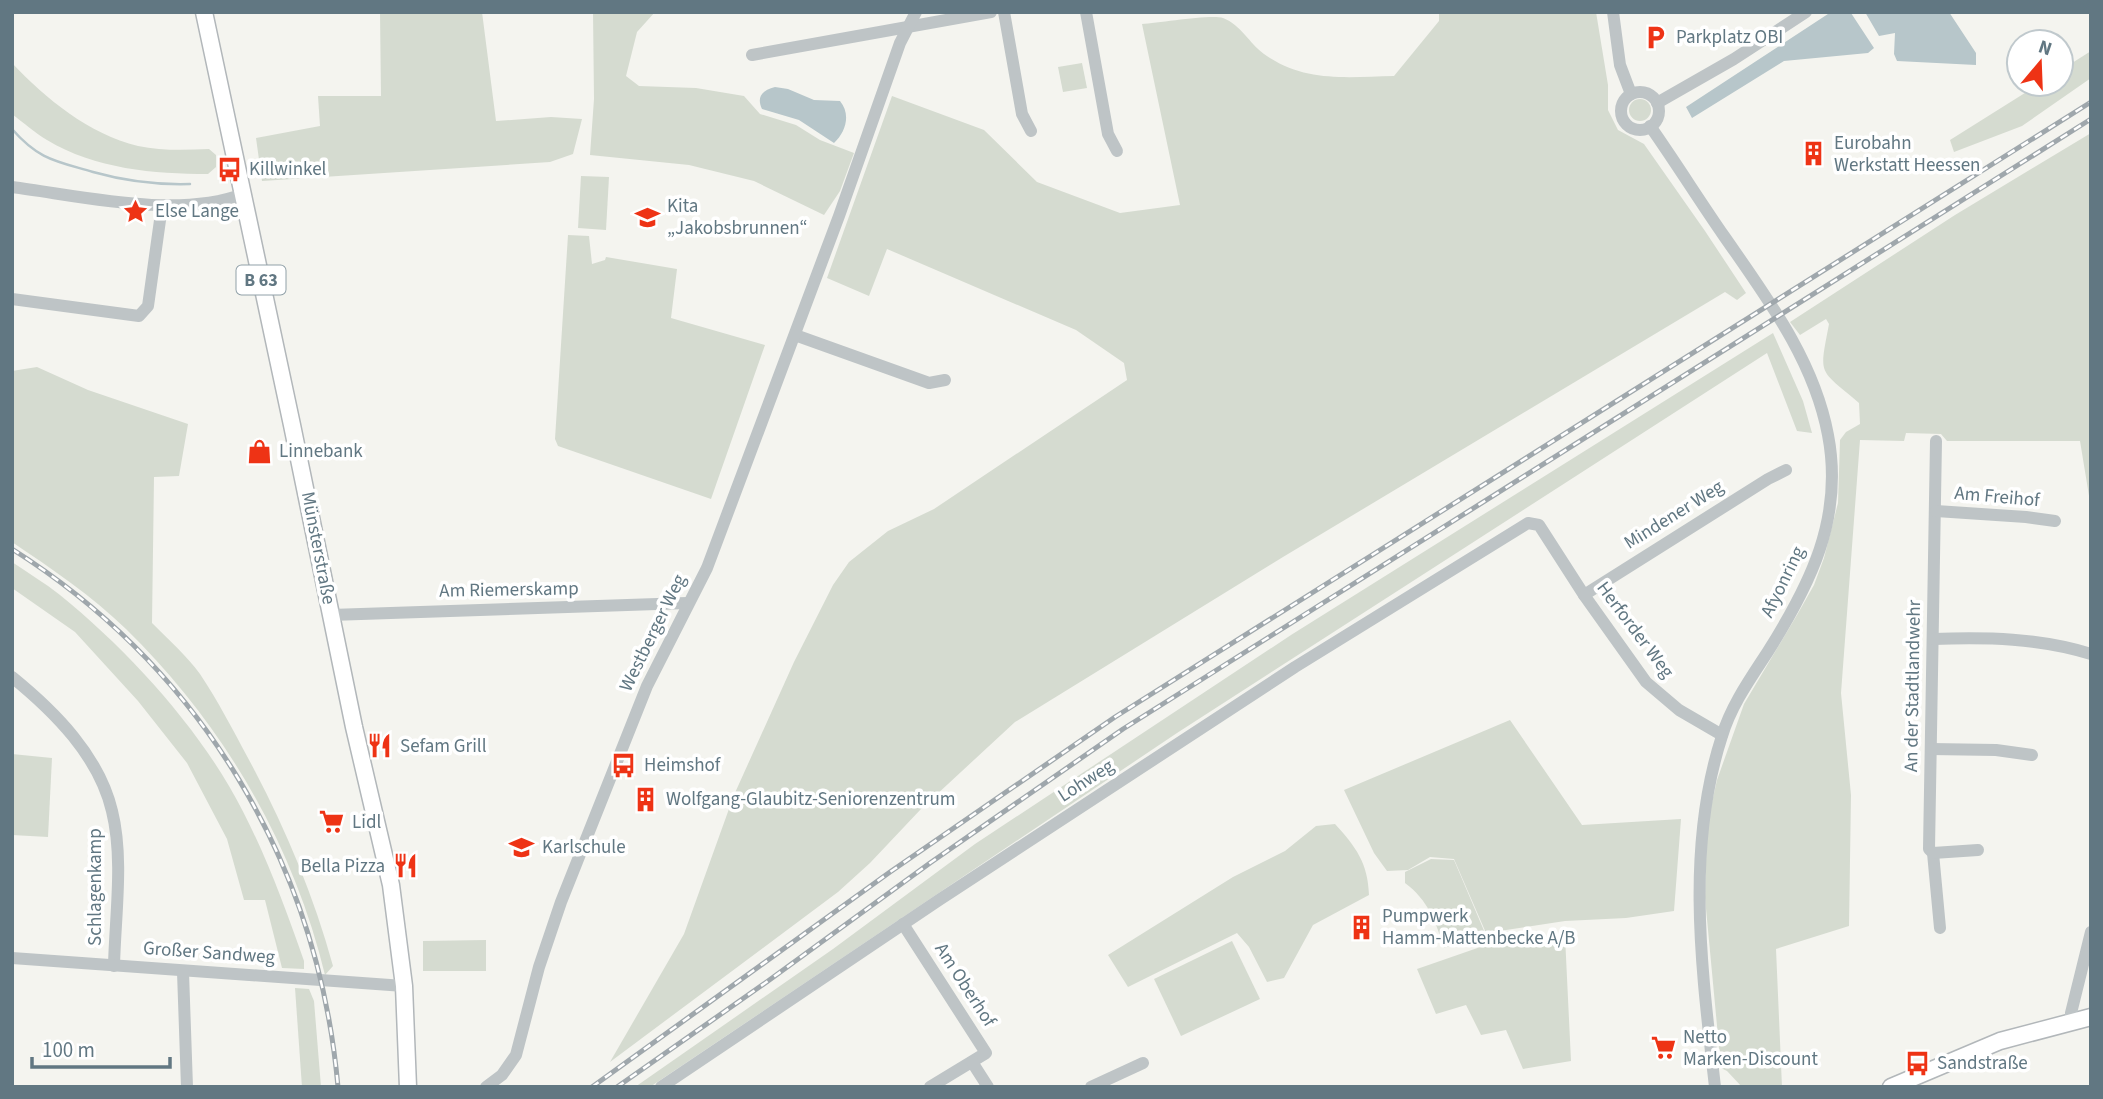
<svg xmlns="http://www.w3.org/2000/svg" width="2103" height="1099" font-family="'Source Sans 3',sans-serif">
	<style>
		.green { fill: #d5dbd0 }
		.water { fill: #b7c6ca }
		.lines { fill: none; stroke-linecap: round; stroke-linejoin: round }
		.stream { stroke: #b7c6ca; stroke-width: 2.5 }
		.major-casing { stroke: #b2b7ba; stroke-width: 19 }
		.minor { stroke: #bec4c6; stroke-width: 12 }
		.major { stroke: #fff; stroke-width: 16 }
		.rail-casing { stroke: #9fa7ac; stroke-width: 5 }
		.rail { stroke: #fff; stroke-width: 2.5; stroke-dasharray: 8; stroke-linecap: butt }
		.labels { text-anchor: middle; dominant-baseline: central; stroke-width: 7; stroke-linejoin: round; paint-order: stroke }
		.shield { fill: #fff; stroke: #90a0a8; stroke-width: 2 }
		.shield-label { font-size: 18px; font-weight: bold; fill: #617782 }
		.poi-label { font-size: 19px; fill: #617782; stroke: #fff; text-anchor: start }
		.street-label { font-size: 19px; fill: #617782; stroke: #fff }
	</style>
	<rect width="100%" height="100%" fill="#f4f4ef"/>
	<g class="green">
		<path d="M380 12H482L496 121 551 117 582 119 573 154 550 162 262 181 256 138 320 126 318 96H381Z"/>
		<path d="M593 12H655L637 32 626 76 639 86 696 88 744 96 760 114 796 125 820 140 854 153 840 191 824 215 754 181 689 165 590 155 594 99Z"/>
		<path d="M1439 12H1596L1608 85V110L1618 130 1644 144 1705 231 1746 293 1737 300 1725 292 1283 557 1015 722 921 809 870 863 838 892 610 1062 684 934 734 795 794 662 833 585 849 562 888 531 934 509 1127 380 1124 363 1076 330 887 249 869 296 827 278 892 96 984 130 1037 182 1120 213 1180 205 1142 24C1159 23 1211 14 1223 18 1241 25 1249 43 1264 54 1304 83 1347 77 1394 76L1439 21Z"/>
		<path d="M2091 51V78L2022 126 1954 152 1950 140 2039 84H2061V70Z"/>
		<path d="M12 63C46 99 89 134 138 146 161 151 186 150 209 149L216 155V167L208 174C154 174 95 169 47 140 35 133 24 123 12 114Z"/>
		<path d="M1082 63 1087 88 1063 92 1058 67Z"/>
		<circle cx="1640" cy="110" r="11"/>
		<path d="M2091 133V508L2080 441H1947L1941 434 1906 433 1904 441 1860 440 1841 693 1851 795 1849 926 1776 949 1782 1087H1742L1727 1071 1721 1068 1705 898 1707 824 1717 780 1744 704 1797 615 1814 585 1824 558 1838 503 1840 440 1846 432 1860 424 1859 403C1818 368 1819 377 1829 324L1826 319 1800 335 1790 322 1955 215Z"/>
		<path d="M581 176 609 177 606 230 578 228Z"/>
		<path d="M568 235 589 236 592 264 605 260 606 257 677 269 671 318 765 345 711 499 558 446 555 439Z"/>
		<path d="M1773 333 1803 401 1812 433 1797 431 1767 353 1177 733 650 1087H635L833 949 975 844 1291 635Z"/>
		<path d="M37 367 88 390 188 424 179 476 154 477 152 623C168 639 187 656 200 674 218 701 233 730 248 758 284 825 313 893 333 966L325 975C293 843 223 724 126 629 92 596 52 569 12 542V371Z"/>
		<path d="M12 562C28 573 45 583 60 595 123 646 188 716 229 786 261 841 283 901 304 961V969L282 968 265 900H244L227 839 187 763 138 701 75 632 12 588Z"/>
		<path d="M1510 720 1582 825 1681 819 1674 911 1626 918 1565 921 1486 933 1454 859 1430 857 1408 870 1387 871 1374 853 1344 790Z"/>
		<path d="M12 754 52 758 48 837 12 835Z"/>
		<path d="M1335 824C1356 847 1368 863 1369 895L1313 925 1284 978 1267 982 1249 947 1237 933 1128 987 1108 955 1233 877 1285 851 1316 826Z"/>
		<path d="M1431 859 1454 860 1485 933 1444 948C1436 922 1428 900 1405 883V872Z"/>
		<path d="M1565 936 1571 1061 1523 1069 1506 1030 1481 1035 1466 1005 1436 1014 1417 969 1489 944 1515 938Z"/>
		<path d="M486 940V971H423V941Z"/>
		<path d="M1232 941 1260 999 1181 1036 1154 979Z"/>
		<path d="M295 988 309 989 314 1001 321 1087H302Z"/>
	</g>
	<g class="water">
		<path d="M1831 12 1851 13 1874 48 1868 53 1784 61 1692 118 1686 107Z"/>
		<path d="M1865 12H1949L1976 53V65L1897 61 1894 54 1895 33 1879 36Z"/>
		<path d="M775 87 788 89 814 100 840 101C851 114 846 132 834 143L799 120 762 109C756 96 763 90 775 87Z"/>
	</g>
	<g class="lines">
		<path class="stream" d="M12 129C39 160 56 161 93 172 125 181 156 185 190 184"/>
		<defs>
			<g id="major">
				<path d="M204 12 292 425 354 727 391 885 404 986 408 1087"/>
				<path d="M1891 1087 2000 1041 2091 1017"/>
			</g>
		</defs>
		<use href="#major" class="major-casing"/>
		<g class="minor">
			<path d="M1004 12 1022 114 1031 131"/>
			<path d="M1086 12 1108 134 1117 151"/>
			<path d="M1613 12 1620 65 1631 94"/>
			<path d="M752 55 991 12"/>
			<circle cx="1640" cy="111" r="19"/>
			<path d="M1657 103 1734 59 1806 12"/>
			<path d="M1650 126C1676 163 1699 200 1724 236 1767 298 1814 360 1828 435 1844 518 1810 585 1767 653 1750 679 1731 706 1722 736 1685 850 1702 971 1715 1087"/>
			<path d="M12 187C82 196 176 219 243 194"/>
			<path d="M12 299 139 316 148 306 162 206"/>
			<path d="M795 335 929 383 945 380"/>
			<path d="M1936 441 1929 849 1933 853 1940 928"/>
			<path d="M1936 511 2026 517 2055 521"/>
			<path d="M1584 595 1768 479 1786 470"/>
			<path d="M331 615 687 603"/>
			<path d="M1933 639C1987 637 2039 638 2091 654"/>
			<path d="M12 677C55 712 99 756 112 811 124 859 115 917 114 966"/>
			<path d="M1931 749 1996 750 2032 755"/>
			<path d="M1933 853 1978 850"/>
			<path d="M903 924 986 1053 930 1087"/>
			<path d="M12 958 404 986"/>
			<path d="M183 972 187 1087"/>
			<path d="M2071 1022V1013L2091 932"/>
			<path d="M972 1062 988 1087"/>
			<path d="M486 1087 502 1075 516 1055 539 967 561 902 647 686 707 568 839 216 900 43 916 12"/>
			<path d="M661 1087 939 900 1295 667 1528 523 1539 525 1584 595 1646 682 1679 710 1722 735"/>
			<path d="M1091 1087 1143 1063"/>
		</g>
		<use href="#major" class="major"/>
		<defs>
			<g id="rail">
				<path d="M12 549C202 669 318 864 338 1087"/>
				<path d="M592 1087 890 872 1115 717 2091 102"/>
				<path d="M617 1087 768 981 930 863 1123 729 2091 119"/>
			</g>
		</defs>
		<use href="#rail" class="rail-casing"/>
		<use href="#rail" class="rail"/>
	</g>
	<defs>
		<symbol id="parking-bare" viewBox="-9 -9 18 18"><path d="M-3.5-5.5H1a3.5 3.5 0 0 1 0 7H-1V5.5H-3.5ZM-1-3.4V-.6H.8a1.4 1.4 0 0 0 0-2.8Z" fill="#ee3315" stroke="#fff" stroke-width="2.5" paint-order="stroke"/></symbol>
		<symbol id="building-bare" viewBox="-9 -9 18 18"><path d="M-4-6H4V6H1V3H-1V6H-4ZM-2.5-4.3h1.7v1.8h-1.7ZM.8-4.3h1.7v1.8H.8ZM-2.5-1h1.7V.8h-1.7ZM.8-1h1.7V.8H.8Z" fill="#ee3315" stroke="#fff" stroke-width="2.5" paint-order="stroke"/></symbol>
		<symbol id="bus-bare" viewBox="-9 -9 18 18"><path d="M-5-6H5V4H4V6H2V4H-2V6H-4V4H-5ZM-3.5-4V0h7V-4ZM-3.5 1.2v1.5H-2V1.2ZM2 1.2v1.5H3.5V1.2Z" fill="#ee3315" stroke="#fff" stroke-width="2.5" paint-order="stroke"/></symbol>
		<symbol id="sight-bare" viewBox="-9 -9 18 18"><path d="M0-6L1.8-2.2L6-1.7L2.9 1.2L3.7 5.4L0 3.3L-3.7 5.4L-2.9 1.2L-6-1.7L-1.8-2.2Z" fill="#ee3315" stroke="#fff" stroke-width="2.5" paint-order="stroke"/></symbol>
		<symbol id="school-bare" viewBox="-9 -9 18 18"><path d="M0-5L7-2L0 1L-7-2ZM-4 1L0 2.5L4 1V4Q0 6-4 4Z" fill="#ee3315" stroke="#fff" stroke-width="2.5" paint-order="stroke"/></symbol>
		<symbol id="shop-bare" viewBox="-9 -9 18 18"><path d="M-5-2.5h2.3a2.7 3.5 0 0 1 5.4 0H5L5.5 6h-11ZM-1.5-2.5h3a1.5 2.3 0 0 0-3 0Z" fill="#ee3315" stroke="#fff" stroke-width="2.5" paint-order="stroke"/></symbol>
		<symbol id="restaurant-bare" viewBox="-9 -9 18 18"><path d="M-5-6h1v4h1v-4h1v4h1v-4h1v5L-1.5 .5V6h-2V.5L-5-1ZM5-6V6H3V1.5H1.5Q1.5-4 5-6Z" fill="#ee3315" stroke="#fff" stroke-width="2.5" paint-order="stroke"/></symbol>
		<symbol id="supermarket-bare" viewBox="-9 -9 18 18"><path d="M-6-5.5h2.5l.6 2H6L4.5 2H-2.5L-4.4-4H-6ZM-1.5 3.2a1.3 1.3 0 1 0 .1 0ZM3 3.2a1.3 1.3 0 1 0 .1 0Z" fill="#ee3315" stroke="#fff" stroke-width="2.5" paint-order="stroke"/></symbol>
	</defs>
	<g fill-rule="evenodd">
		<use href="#parking-bare" x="1638" y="20" width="35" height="35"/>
		<use href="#building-bare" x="1796" y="136" width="35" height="35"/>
		<use href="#bus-bare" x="212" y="152" width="35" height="35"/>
		<use href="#sight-bare" x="118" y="194" width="35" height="35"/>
		<use href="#school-bare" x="630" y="200" width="35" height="35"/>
		<use href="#shop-bare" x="242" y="434" width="35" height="35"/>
		<use href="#restaurant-bare" x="362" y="728" width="35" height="35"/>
		<use href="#bus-bare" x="606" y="748" width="35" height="35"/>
		<use href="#building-bare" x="628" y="782" width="35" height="35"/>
		<use href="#supermarket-bare" x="314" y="804" width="35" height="35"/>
		<use href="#school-bare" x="504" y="830" width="35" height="35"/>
		<use href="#restaurant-bare" x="388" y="848" width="35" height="35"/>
		<use href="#building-bare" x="1344" y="910" width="35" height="35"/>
		<use href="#supermarket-bare" x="1646" y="1030" width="35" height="35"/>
		<use href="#bus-bare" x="1900" y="1046" width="35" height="35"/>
	</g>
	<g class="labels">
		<rect class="shield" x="236.5" y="265.5" width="49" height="29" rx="5"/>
		<g class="shield-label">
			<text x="261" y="280">B 63</text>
		</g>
		<g class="poi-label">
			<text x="1676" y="37">Parkplatz OBI</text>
			<text x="1834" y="143">Eurobahn<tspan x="1834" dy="22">Werkstatt Heessen</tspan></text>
			<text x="249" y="169">Killwinkel</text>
			<text x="667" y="206">Kita<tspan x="667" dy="22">„Jakobsbrunnen“</tspan></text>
			<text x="155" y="211">Else Lange</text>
			<text x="279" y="451">Linnebank</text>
			<text x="400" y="746">Sefam Grill</text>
			<text x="644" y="765">Heimshof</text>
			<text x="666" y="799">Wolfgang-Glaubitz-Seniorenzentrum</text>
			<text x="352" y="822">Lidl</text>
			<text x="542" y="847">Karlschule</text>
			<text x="385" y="866" text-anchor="end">Bella Pizza</text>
			<text x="1382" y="916">Pumpwerk<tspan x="1382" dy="22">Hamm-Mattenbecke A/B</tspan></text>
			<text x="1683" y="1037">Netto<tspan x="1683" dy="22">Marken-Discount</tspan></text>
			<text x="1937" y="1063">Sandstraße</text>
		</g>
		<g class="street-label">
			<text transform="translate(1997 497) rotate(5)">Am Freihof</text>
			<text transform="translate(1674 515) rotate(-32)">Mindener Weg</text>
			<text transform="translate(318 548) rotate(79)">Münsterstraße</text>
			<text transform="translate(1783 582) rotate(-64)">Afyonring</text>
			<text transform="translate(509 590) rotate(-1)">Am Riemerskamp</text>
			<text transform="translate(1635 630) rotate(53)">Herforder Weg</text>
			<text transform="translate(653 633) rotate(-64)">Westberger Weg</text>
			<text transform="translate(1913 686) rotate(-89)">An der Stadtlandwehr</text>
			<text transform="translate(1086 781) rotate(-33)">Lohweg</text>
			<text transform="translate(95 887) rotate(-90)">Schlagenkamp</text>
			<text transform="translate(209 953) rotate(4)">Großer Sandweg</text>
			<text transform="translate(965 985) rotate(57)">Am Oberhof</text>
		</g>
	</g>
	<rect width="2103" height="1099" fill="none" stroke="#617782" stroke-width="28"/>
	<g transform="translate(2040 63) rotate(19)"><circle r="33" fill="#ffffff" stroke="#c0c9cd" stroke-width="2"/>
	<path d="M0-5L12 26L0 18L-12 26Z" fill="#ee3315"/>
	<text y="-10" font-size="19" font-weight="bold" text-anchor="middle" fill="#617782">N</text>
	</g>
	<path d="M32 1057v10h138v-10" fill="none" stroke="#617782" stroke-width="3.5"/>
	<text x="42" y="1057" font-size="21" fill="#617782" stroke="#ffffff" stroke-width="5" paint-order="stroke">100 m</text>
</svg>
